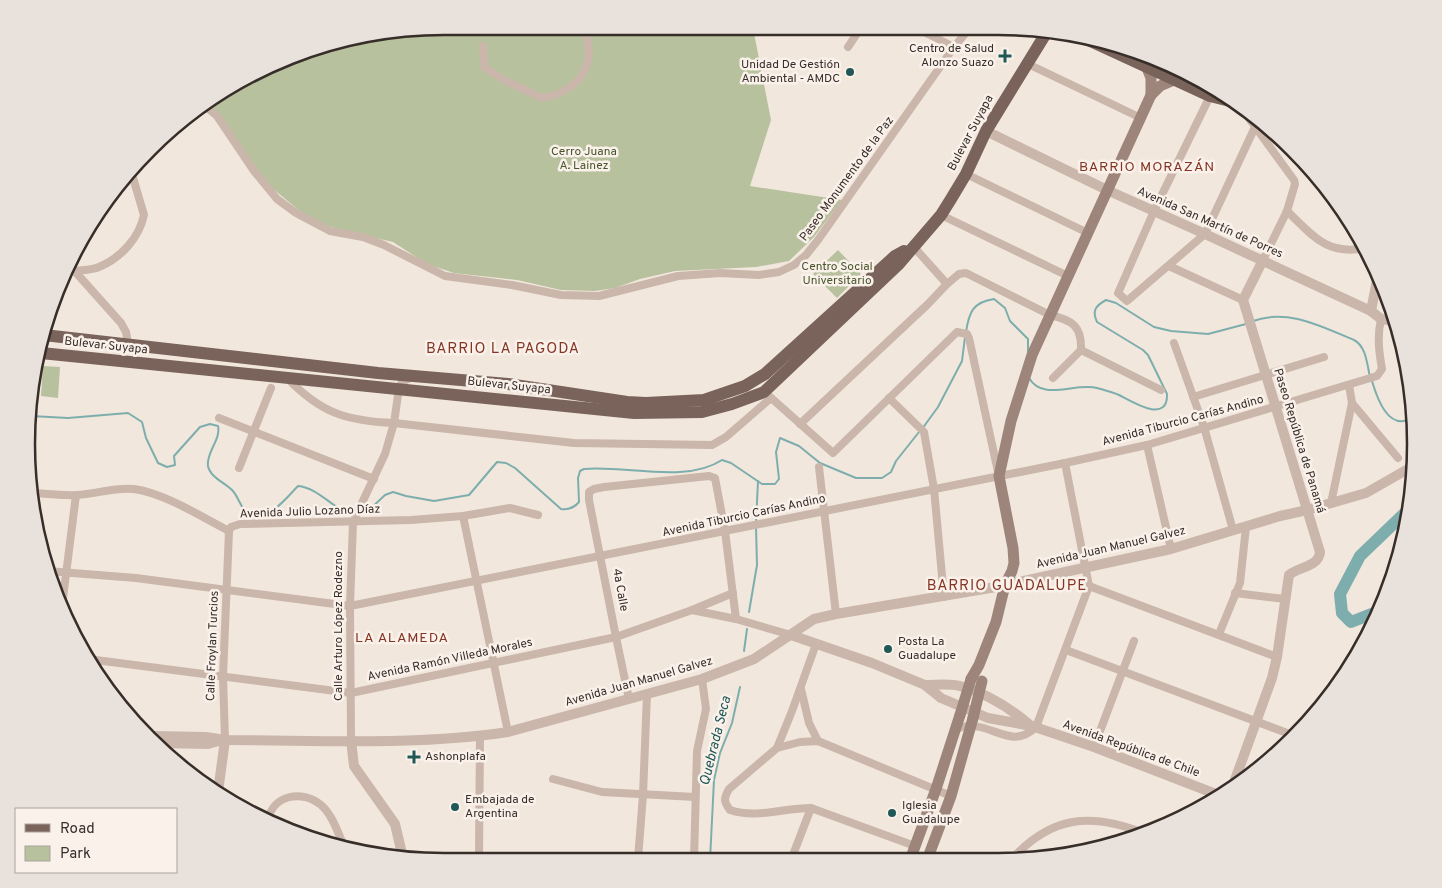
<svg xmlns="http://www.w3.org/2000/svg" width="1442" height="888" font-family="Overpass,sans-serif">
	<style>
		.green { fill: #b7c19e }
		.lines { fill: none; stroke-linecap: round; stroke-linejoin: round }
		.stream { stroke: #7daead; stroke-width: 2 }
		.river { stroke: #7daead; stroke-width: 12 }
		.minor { stroke: #cab6aa; stroke-width: 8 }
		.tertiary { stroke: #cab6aa; stroke-width: 10 }
		.secondary { stroke: #9d857b; stroke-width: 11 }
		.primary { stroke: #79635b; stroke-width: 12 }
		.secondary-bridge { stroke: #9d857b; stroke-width: 11 }
		.poi-dot { fill: #205858; stroke: #f9f1ea; stroke-width: 2 }
		.labels { text-anchor: middle; dominant-baseline: central; stroke-width: 5; stroke-linejoin: round; paint-order: stroke }
		.poi-label { font-size: 12px; fill: #372d29; stroke: #f9f1ea; text-anchor: start }
		.street-label { font-size: 12px; fill: #372d29; stroke: #f9f1ea }
		.park-label { font-size: 12px; fill: #49552d; stroke: #f9f1ea }
		.neighbourhood-label { font-size: 14px; letter-spacing: 1px; fill: #843524; stroke: #f9f1ea }
		.water-label { font-size: 14px; font-style: italic; fill: #205858; stroke: #f9f1ea }
		.quarter-label { font-size: 15px; letter-spacing: 1px; fill: #843524; stroke: #f9f1ea }
		.rim { fill: none; stroke: #372d29; stroke-width: 2.5 }
	</style>
	<rect width="100%" height="100%" fill="#f2e7dd"/>
	<g class="green">
		<path d="M444 26 753 28 771 120 750 186 842 200 814 237 789 261 756 267 675 271 640 279 615 288 595 291 561 290 517 280 454 273 427 264 393 242 340 230 322 224 301 212 272 188 204 105 310 48Z"/>
		<path d="M838 250 861 274 837 298 813 274Z"/>
		<path d="M43 366 60 367 58 398 41 396Z"/>
	</g>
	<g class="lines">
		<g class="stream">
			<path d="M1253 321C1288 308 1322 327 1354 340 1366 346 1367 364 1370 377"/>
			<path d="M966 332C969 312 973 302 994 299L1005 308 1010 321 1028 339V352"/>
			<path d="M1029 378C1043 402 1076 382 1097 388 1104 390 1112 392 1119 395 1131 401 1168 425 1167 394L1148 355 1143 350 1097 322C1092 311 1095 306 1106 300L1116 303 1154 327 1171 331 1208 334 1246 324"/>
			<path d="M1372 381C1377 398 1388 430 1410 419L1413 413"/>
			<path d="M1412 392 1413 408"/>
			<path d="M31 416 68 418 128 413 142 422 146 438 158 463 167 467 175 465 174 456 200 427 210 424 218 426C221 440 206 452 208 466 210 477 225 483 232 490 238 496 240 506 246 512 264 528 287 497 298 486 320 488 334 511 353 514"/>
			<path d="M922 429 938 407 962 361 965 337"/>
			<path d="M361 513 367 512 385 495 393 492 406 496 434 501 469 495 497 462 506 463 515 468 561 509C569 510 574 508 579 502L578 478 580 471 584 469C626 465 685 484 722 460L731 463 762 484H775L779 479 776 452 780 438 799 446 820 463 856 478H882L891 472 896 461 919 432"/>
			<path d="M756 523 758 481"/>
			<path d="M749 612 757 565 756 527"/>
			<path d="M744 651 747 629"/>
			<path d="M710 860 714 780 720 753 732 723 740 687"/>
		</g>
		<path class="river" d="M1379 611 1351 622 1342 613 1340 594 1360 556 1409 509"/>
		<g class="minor">
			<path d="M918 29 954 47"/>
			<path d="M483 46 484 67 504 80 542 98C580 91 599 64 583 27"/>
			<path d="M848 47 860 29"/>
			<path d="M1028 64 1141 118"/>
			<path d="M1210 96 1154 211 1119 291 1118 293 1127 301 1205 234 1255 127"/>
			<path d="M204 105 217 116 254 171 277 199 296 213 330 231 363 237 384 245 445 276 512 285 561 295 599 296 678 276 720 273 759 275 779 272 794 265 806 255 818 240 954 47 969 29"/>
			<path d="M1240 106 1294 180 1295 184 1287 211 1263 260"/>
			<path d="M966 174 1088 233"/>
			<path d="M1287 211C1313 236 1327 256 1366 248"/>
			<path d="M941 215 1068 276"/>
			<path d="M913 246 947 284 959 274 966 273 1050 315C1072 320 1082 326 1081 350L1161 390"/>
			<path d="M1169 266 1243 300"/>
			<path d="M71 267 121 323 126 332 128 344"/>
			<path d="M75 271C82 270 92 270 99 267 121 258 139 238 144 215L131 171"/>
			<path d="M1174 343 1204 427 1233 530"/>
			<path d="M287 378C321 413 346 421 394 423L574 443 712 445 726 437 771 398"/>
			<path d="M1053 378 1081 350"/>
			<path d="M769 396 833 453 957 332 967 334 969 338 998 472"/>
			<path d="M1193 397 1324 357"/>
			<path d="M889 398 924 432 934 489 944 597"/>
			<path d="M1352 403 1398 458"/>
			<path d="M219 418 374 479"/>
			<path d="M800 424 927 305 947 284"/>
			<path d="M1147 445 1171 549"/>
			<path d="M819 467 836 614"/>
			<path d="M239 468 271 388"/>
			<path d="M34 493C48 494 63 496 77 495 96 494 115 487 134 489 164 493 202 517 229 531"/>
			<path d="M1331 503 1352 403 1349 385"/>
			<path d="M463 516 508 732"/>
			<path d="M229 531 231 527 240 524 411 520 463 516 510 508 538 515"/>
			<path d="M47 571 136 578 350 606 1065 463 1147 445 1377 376 1382 369C1379 352 1377 337 1381 319"/>
			<path d="M1089 586 1277 657"/>
			<path d="M1235 593 1285 599"/>
			<path d="M62 606 76 495"/>
			<path d="M692 610 733 593"/>
			<path d="M1219 634 1240 583 1246 527"/>
			<path d="M816 644 792 711 777 748 729 789C724 798 723 801 730 810 757 819 783 808 811 808L915 846"/>
			<path d="M1066 650 1295 736"/>
			<path d="M88 659 351 693 616 637 692 610 736 619 791 635"/>
			<path d="M801 689 809 723 818 741"/>
			<path d="M629 699 616 637 589 500V492L594 489 604 487 709 476 715 478 725 531 736 619"/>
			<path d="M955 730C987 714 1009 754 1036 727L1089 586 1065 463"/>
			<path d="M225 740 223 676 229 531"/>
			<path d="M351 740 350 606 353 522 385 454 394 423 399 388 402 382 410 378"/>
			<path d="M1094 747 1134 641"/>
			<path d="M777 748 800 742 818 741 951 796"/>
			<path d="M553 779 602 792 695 797"/>
			<path d="M268 821C272 795 302 789 321 805 332 814 338 833 344 846"/>
			<path d="M479 859 480 736"/>
			<path d="M638 859 643 795 647 694"/>
			<path d="M694 859 697 751 706 709 702 679"/>
			<path d="M791 860 811 808"/>
			<path d="M1010 861C1051 815 1091 812 1146 834"/>
		</g>
		<g class="tertiary">
			<path d="M986 131 1107 190 1205 234 1371 311 1381 319 1396 321"/>
			<path d="M1371 311 1378 275"/>
			<path d="M791 635 872 663 925 685 941 698 988 718 1032 726 1094 747 1221 796"/>
			<path d="M925 685C936 685 949 683 960 686 986 693 1010 708 1030 725"/>
			<path d="M152 736 206 737 225 740C319 740 415 746 508 732L702 679 754 659 814 619 836 614 996 587 1171 549 1280 516 1307 510 1366 493 1415 465"/>
			<path d="M351 740 354 766 395 824 403 858"/>
			<path d="M159 743 208 744 219 741"/>
			<path d="M1232 788 1272 678 1277 657 1289 575C1298 567 1319 567 1320 552L1243 300 1263 260"/>
			<path d="M218 792 225 740"/>
		</g>
		<g class="secondary">
			<path d="M1151 95 1160 86 1174 80"/>
			<path d="M971 679 979 665 996 622 1005 585 1012 571 1014 563 1013 548 999 476 1011 421 1032 355 1151 95V78L1147 68"/>
			<path d="M910 860 936 789 960 715"/>
			<path d="M927 860 951 796 973 718"/>
		</g>
		<g class="primary">
			<path d="M1084 38 1210 96 1234 102"/>
			<path d="M1152 68 1176 69"/>
			<path d="M44 335 378 373 508 384 627 402 646 403 704 400 745 386 765 374 895 256 904 251"/>
			<path d="M41 353 634 413 702 412 732 404 764 392 898 265 941 215 951 199 966 174 986 131 1048 30"/>
		</g>
		<g class="secondary-bridge">
			<path d="M960 715 971 679"/>
			<path d="M973 718 982 681"/>
		</g>
	</g>
	<g class="poi-dot">
		<path d="M1002.5 48.5h5v5h5v5h-5v5h-5v-5h-5v-5h5z"/>
		<circle cx="850" cy="72" r="5"/>
		<circle cx="888" cy="649" r="5"/>
		<path d="M411.5 749.5h5v5h5v5h-5v5h-5v-5h-5v-5h5z"/>
		<circle cx="455" cy="807" r="5"/>
		<circle cx="892" cy="813" r="5"/>
	</g>
	<g class="labels">
		<g class="poi-label">
			<text x="994" y="49" text-anchor="end">Centro de Salud<tspan x="994" dy="14">Alonzo Suazo</tspan></text>
			<text x="840" y="65" text-anchor="end">Unidad De Gestión<tspan x="840" dy="14">Ambiental - AMDC</tspan></text>
			<text x="898" y="642">Posta La<tspan x="898" dy="14">Guadalupe</tspan></text>
			<text x="425" y="757">Ashonplafa</text>
			<text x="465" y="800">Embajada de<tspan x="465" dy="14">Argentina</tspan></text>
			<text x="902" y="806">Iglesia<tspan x="902" dy="14">Guadalupe</tspan></text>
		</g>
		<g class="street-label">
			<text transform="translate(971 133) rotate(-62)">Bulevar Suyapa</text>
			<text transform="translate(847 179) rotate(-54)">Paseo Monumento de la Paz</text>
			<text transform="translate(1210 223) rotate(24)">Avenida San Martín de Porres</text>
			<text transform="translate(106 346) rotate(6)">Bulevar Suyapa</text>
			<text transform="translate(509 386) rotate(6)">Bulevar Suyapa</text>
			<text transform="translate(1183 421) rotate(-15)">Avenida Tiburcio Carías Andino</text>
			<text transform="translate(1299 441) rotate(73)">Paseo República de Panamá</text>
			<text transform="translate(310 512) rotate(-2)">Avenida Julio Lozano Díaz</text>
			<text transform="translate(744 516) rotate(-12)">Avenida Tiburcio Carías Andino</text>
			<text transform="translate(1111 548) rotate(-13)">Avenida Juan Manuel Galvez</text>
			<text transform="translate(620 590) rotate(80)">4a Calle</text>
			<text transform="translate(339 626) rotate(-90)">Calle Arturo López Rodezno</text>
			<text transform="translate(213 646) rotate(-88)">Calle Froylan Turcios</text>
			<text transform="translate(450 660) rotate(-12)">Avenida Ramón Villeda Morales</text>
			<text transform="translate(639 682) rotate(-16)">Avenida Juan Manuel Galvez</text>
			<text transform="translate(1131 749) rotate(20)">Avenida República de Chile</text>
		</g>
		<g class="park-label">
			<text x="584" y="152">Cerro Juana<tspan x="584" dy="14">A. Lainez</tspan></text>
			<text x="837" y="267">Centro Social<tspan x="837" dy="14">Universitario</tspan></text>
		</g>
		<g class="neighbourhood-label">
			<text x="1147" y="167">BARRIO MORAZÁN</text>
			<text x="402" y="638">LA ALAMEDA</text>
		</g>
		<g class="water-label">
			<text transform="translate(716 741) rotate(-76)">Quebrada Seca</text>
		</g>
		<g class="quarter-label">
			<text x="503" y="349">BARRIO LA PAGODA</text>
			<text x="1007" y="586">BARRIO GUADALUPE</text>
		</g>
	</g>
	<path d="M0 0H1442V888H0ZM444 35H998A409 409 0 0 1 1407 444V444A409 409 0 0 1 998 853H444A409 409 0 0 1 35 444V444A409 409 0 0 1 444 35Z" fill="#e9e1db" fill-rule="evenodd"/>
	<path class="rim" d="M444 35H998A409 409 0 0 1 1407 444V444A409 409 0 0 1 998 853H444A409 409 0 0 1 35 444V444A409 409 0 0 1 444 35Z"/>
	<rect x="15" y="808" width="162" height="65" fill="#f9f1ea" stroke="#aba39d"/>
	<rect x="25" y="824" width="25" height="8" fill="#79635b" stroke="#aba39d"/>
	<text x="60" y="833" font-size="15" fill="#372d29">Road</text>
	<rect x="25" y="846" width="25" height="15" fill="#b7c19e" stroke="#aba39d"/>
	<text x="60" y="858" font-size="15" fill="#372d29">Park</text>
</svg>
